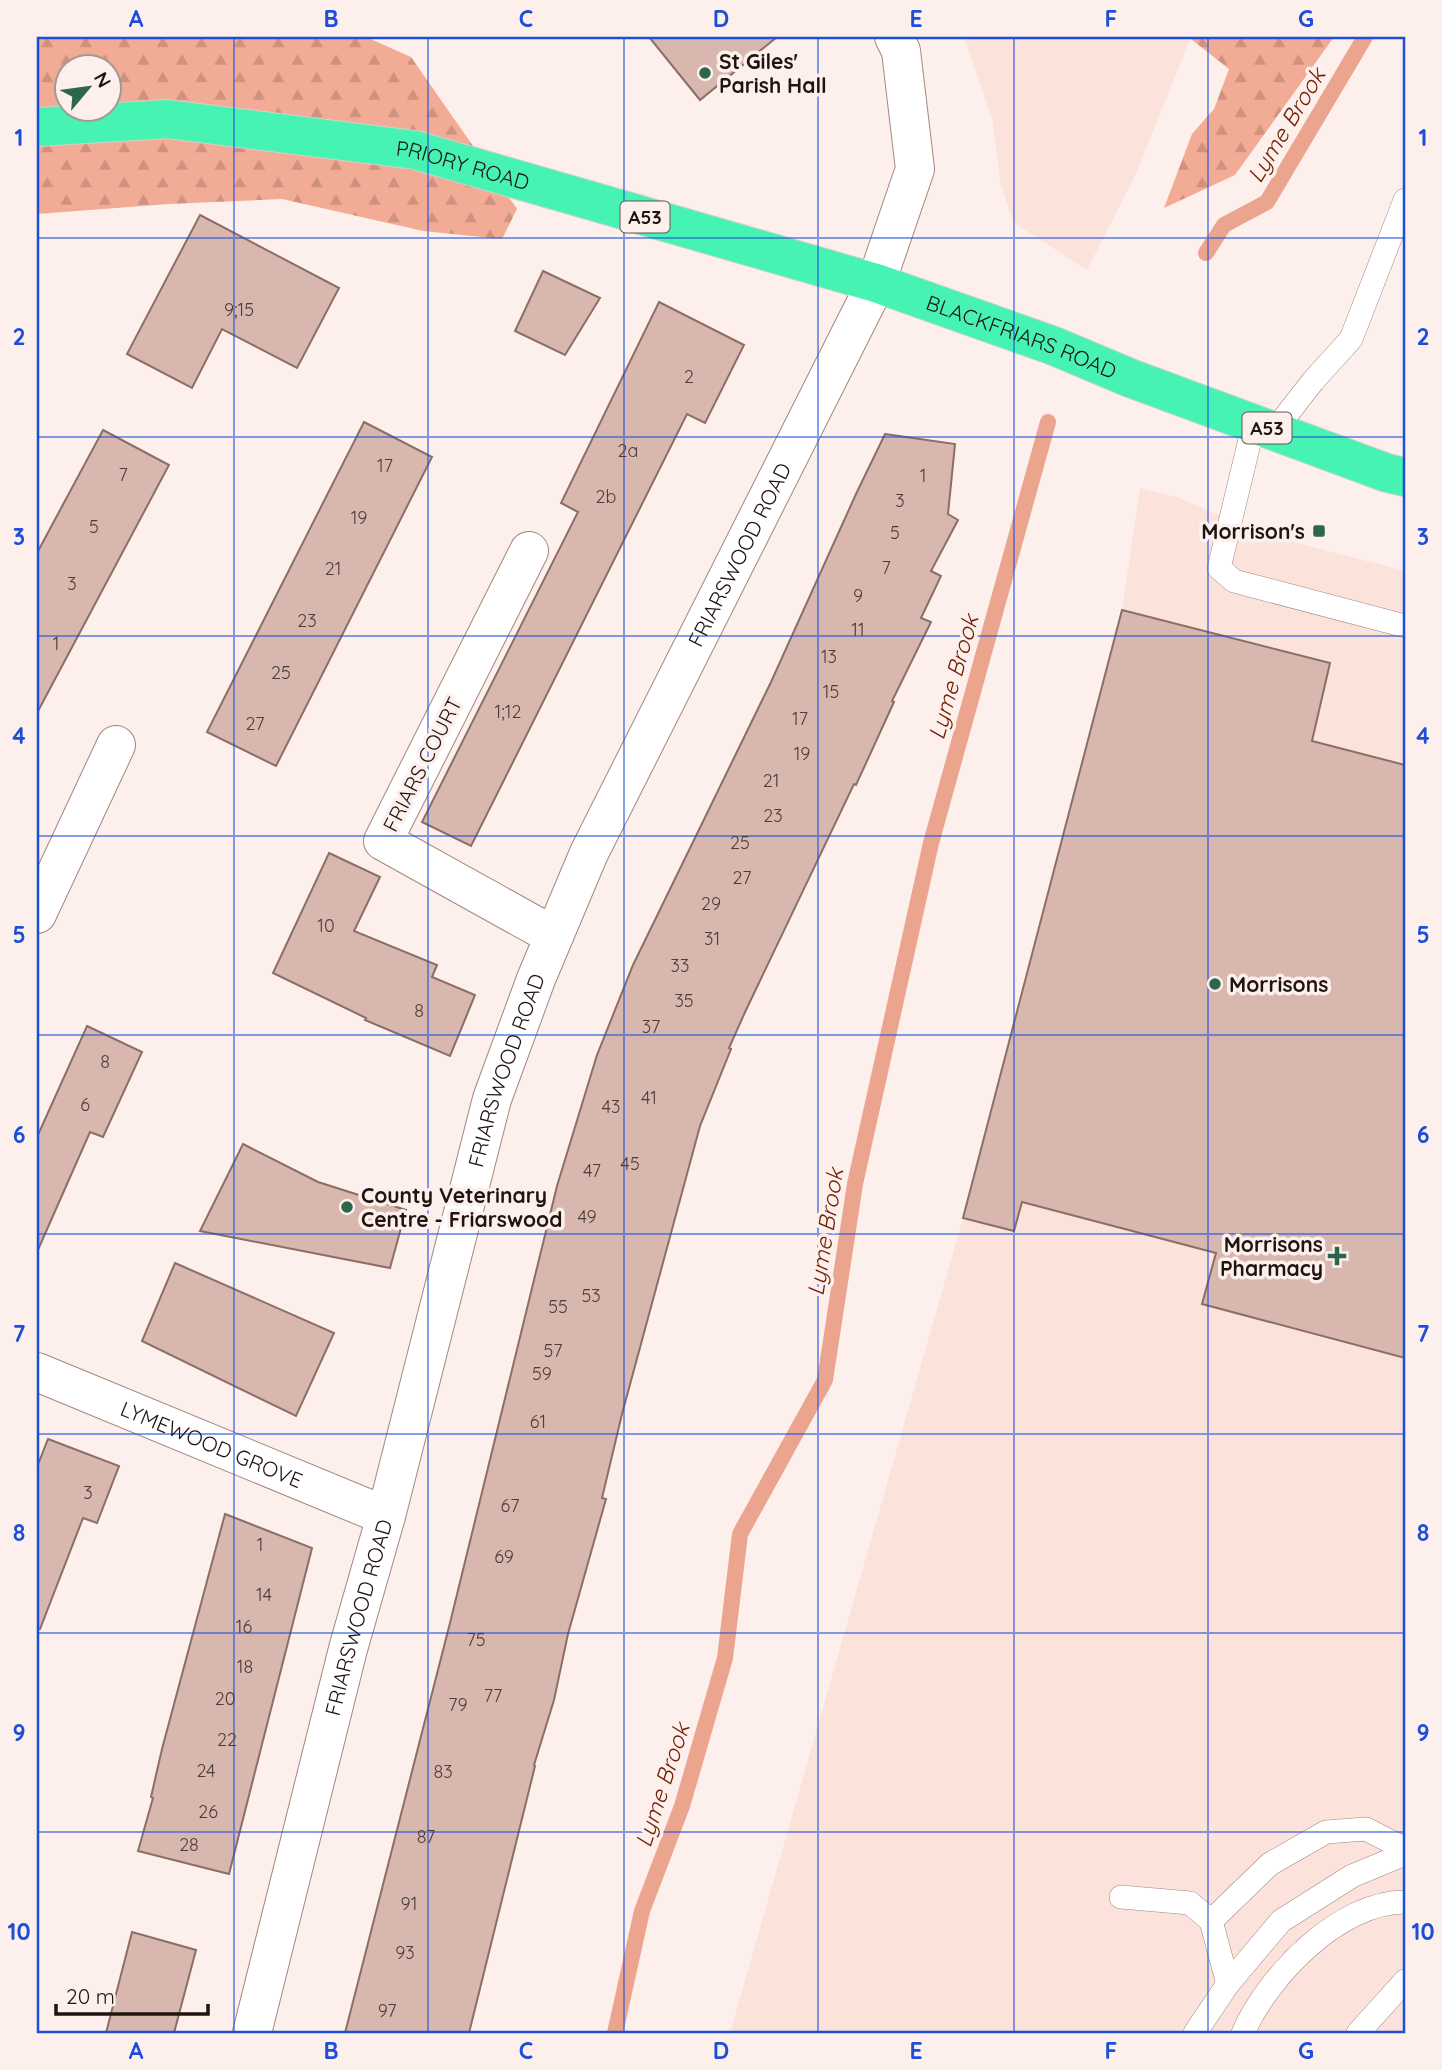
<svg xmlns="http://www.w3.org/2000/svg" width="1442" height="2070" font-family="Quicksand,sans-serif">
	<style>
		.built { fill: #fbe2da }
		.forest { fill: url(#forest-firs); fill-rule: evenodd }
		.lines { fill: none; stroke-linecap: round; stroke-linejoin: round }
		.stream { stroke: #eba48e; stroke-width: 16 }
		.building { fill: #d8b8ae; stroke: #8b6e66; stroke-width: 2 }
		.lane-casing { stroke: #a4867d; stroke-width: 24 }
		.street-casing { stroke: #a4867d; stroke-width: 40 }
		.secondary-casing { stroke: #a4867d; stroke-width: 40 }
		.highway-casing { stroke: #d2d0cf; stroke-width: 40 }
		.lane { stroke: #fff; stroke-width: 23 }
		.street { stroke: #fff; stroke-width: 38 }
		.secondary { stroke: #fff; stroke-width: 38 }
		.highway { stroke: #46f3b3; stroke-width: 38 }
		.grid { fill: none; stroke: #1d4ed8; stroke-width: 2; stroke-opacity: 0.55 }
		.poi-dot { fill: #2d664e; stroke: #fdf0ec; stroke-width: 2.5 }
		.labels { text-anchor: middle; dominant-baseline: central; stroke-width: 7; stroke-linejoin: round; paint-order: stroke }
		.number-label { font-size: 18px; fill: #4d3d38 }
		.shield { fill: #fdf0ec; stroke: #625652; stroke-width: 2 }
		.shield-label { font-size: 19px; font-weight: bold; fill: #1f1410 }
		.poi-label { font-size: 21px; font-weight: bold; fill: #1f1410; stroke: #fdf0ec; text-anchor: start }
		.street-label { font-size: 21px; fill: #1f1410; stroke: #fdf0ec }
		.water-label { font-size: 23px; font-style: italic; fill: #711f02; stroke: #fdf0ec }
		.neatline { fill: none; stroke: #1d4ed8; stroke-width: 2.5 }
		.grid-label { font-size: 23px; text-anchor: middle; font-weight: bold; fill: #1d4ed8 }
	</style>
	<defs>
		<pattern id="forest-firs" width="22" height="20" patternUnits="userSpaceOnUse" patternTransform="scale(1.75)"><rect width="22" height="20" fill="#f2ab95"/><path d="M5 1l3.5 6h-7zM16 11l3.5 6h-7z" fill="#cf927f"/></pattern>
	</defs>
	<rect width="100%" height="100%" fill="#fdf0ec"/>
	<g class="built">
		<path d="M964 37H1191L1135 176 1087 270 1014 223 1001 186 992 119Z"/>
		<path d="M1140 488 1176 497 1266 535 1405 571V2033H730L963 1218 1122 610Z"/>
	</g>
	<g class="forest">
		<path d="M37 37H366L411 57 517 209 502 239 423 231 282 199 169 204 37 214ZM66 66H108V108H66Z"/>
		<path d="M1191 37H1334L1235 175 1164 208 1192 134 1214 109 1229 69 1191 39Z"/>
	</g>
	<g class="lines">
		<g class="stream">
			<path d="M1206 253 1224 225 1267 202 1365 37"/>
			<path d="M615 2033 642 1911 682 1806 725 1658 740 1534 825 1380 855 1184 931 843 1048 422"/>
		</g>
	</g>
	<g class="building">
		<path d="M649 37H777L700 100Z"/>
		<path d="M200 215 339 288 297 368 222 329 192 388 127 354Z"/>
		<path d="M543 271 600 298 565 355 515 331Z"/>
		<path d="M659 302 744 345 705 423 687 414 471 846 422 822 578 512 561 503Z"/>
		<path d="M364 422 432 457 276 766 207 732Z"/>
		<path d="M103 430 169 465 37 713V553Z"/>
		<path d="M885 434 955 444 948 514 958 520 931 571 941 576 921 618 931 622 892 701 894 702 856 785 854 784 746 1010 729 1048 731 1049 700 1126 622 1414 602 1498 606 1499 568 1634 554 1700 534 1765 535 1766 469 2033H345L450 1623 557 1186 597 1055 633 965 771 682 856 494Z"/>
		<path d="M1122 610 1330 663 1312 741 1405 765V1358L1202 1304 1216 1253 1022 1202 1014 1231 963 1218Z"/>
		<path d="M329 853 380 877 354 931 437 965 432 977 475 995 450 1056 365 1020 366 1018 273 973Z"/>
		<path d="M87 1026 142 1052 103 1137 90 1132 37 1252V1137Z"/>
		<path d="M243 1144 318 1182 406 1210 390 1268 200 1231Z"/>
		<path d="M175 1263 334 1333 296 1416 142 1341Z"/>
		<path d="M48 1439 119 1466 97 1523 83 1518 40 1629H37V1467Z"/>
		<path d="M225 1514 312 1548 229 1874 138 1851 153 1798 151 1797 162 1749Z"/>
		<path d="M132 1932 196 1950 174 2033H106Z"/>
	</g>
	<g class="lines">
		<defs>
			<g id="lane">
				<path d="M1254 423 1219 568 1234 581 1405 626"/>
				<path d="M1274 431 1313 381 1351 339 1405 200"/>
				<path d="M1121 1897 1190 1903 1211 1921"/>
				<path d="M1228 1984 1211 1921 1270 1864 1326 1832 1366 1829 1405 1849"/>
				<path d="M1195 2033 1228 1984 1281 1921 1352 1876 1405 1854"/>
				<path d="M1243 2033C1268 1976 1339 1902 1405 1902"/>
				<path d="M1358 2033 1405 1981"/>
			</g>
			<g id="street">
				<path d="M529 551 383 841 554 936"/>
				<path d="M37 914 116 745"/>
				<path id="s1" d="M37 1372 386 1516"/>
			</g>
			<g id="secondary">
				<path id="s2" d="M252 2033 348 1649 386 1516 492 1099 536 979 589 853 876 283 915 169 901 51 894 37"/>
			</g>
			<g id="highway">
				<path id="s3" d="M37 127 167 119 415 150 876 283 1054 346 1130 378 1387 473 1405 477"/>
			</g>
		</defs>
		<use href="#lane" class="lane-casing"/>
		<use href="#street" class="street-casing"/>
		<use href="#secondary" class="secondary-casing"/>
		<use href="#highway" class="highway-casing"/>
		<use href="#lane" class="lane"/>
		<use href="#street" class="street"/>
		<use href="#secondary" class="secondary"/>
		<use href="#highway" class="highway"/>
	</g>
	<path class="grid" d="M234 37V2033M428 37V2033M624 37V2033M818 37V2033M1014 37V2033M1208 37V2033M37 238H1405M37 437H1405M37 636H1405M37 836H1405M37 1035H1405M37 1234H1405M37 1434H1405M37 1633H1405M37 1832H1405"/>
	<g class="poi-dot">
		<circle cx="705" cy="73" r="7"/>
		<rect x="1312" y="524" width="14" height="14" rx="3.5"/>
		<circle cx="1215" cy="984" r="7"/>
		<circle cx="347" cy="1207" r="7"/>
		<path d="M1333.5 1245.5h7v7h7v7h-7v7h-7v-7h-7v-7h7z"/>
	</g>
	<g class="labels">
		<g class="number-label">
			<text x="239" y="309">9;15</text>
			<text x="689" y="376">2</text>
			<text x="628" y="450">2a</text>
			<text x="385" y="465">17</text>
			<text x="123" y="474">7</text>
			<text x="923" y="475">1</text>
			<text x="606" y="496">2b</text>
			<text x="900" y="500">3</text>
			<text x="359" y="517">19</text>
			<text x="94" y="526">5</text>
			<text x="895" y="532">5</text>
			<text x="886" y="567">7</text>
			<text x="333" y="568">21</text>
			<text x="72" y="583">3</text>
			<text x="858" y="595">9</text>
			<text x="307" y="620">23</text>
			<text x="858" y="629">11</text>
			<text x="56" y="643">1</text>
			<text x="829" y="656">13</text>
			<text x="281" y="672">25</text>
			<text x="831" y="691">15</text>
			<text x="508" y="711">1;12</text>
			<text x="800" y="718">17</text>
			<text x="255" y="723">27</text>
			<text x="802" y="753">19</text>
			<text x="771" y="780">21</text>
			<text x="773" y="815">23</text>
			<text x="740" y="842">25</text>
			<text x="742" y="877">27</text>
			<text x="711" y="903">29</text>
			<text x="326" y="925">10</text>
			<text x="712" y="938">31</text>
			<text x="680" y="965">33</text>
			<text x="684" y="1000">35</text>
			<text x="419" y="1010">8</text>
			<text x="651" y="1026">37</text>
			<text x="105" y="1061">8</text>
			<text x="649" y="1097">41</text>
			<text x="85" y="1104">6</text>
			<text x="611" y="1106">43</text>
			<text x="630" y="1163">45</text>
			<text x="592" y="1170">47</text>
			<text x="587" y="1216">49</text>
			<text x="591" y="1295">53</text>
			<text x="558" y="1306">55</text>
			<text x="553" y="1350">57</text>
			<text x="542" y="1373">59</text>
			<text x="538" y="1421">61</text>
			<text x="88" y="1492">3</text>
			<text x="510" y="1505">67</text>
			<text x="260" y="1544">1</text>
			<text x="504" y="1556">69</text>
			<text x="264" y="1594">14</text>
			<text x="244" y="1626">16</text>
			<text x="476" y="1639">75</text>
			<text x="245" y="1666">18</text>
			<text x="493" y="1695">77</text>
			<text x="225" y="1698">20</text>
			<text x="458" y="1704">79</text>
			<text x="227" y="1739">22</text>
			<text x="206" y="1770">24</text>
			<text x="443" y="1771">83</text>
			<text x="208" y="1811">26</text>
			<text x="426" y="1836">87</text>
			<text x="189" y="1844">28</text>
			<text x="409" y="1903">91</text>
			<text x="405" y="1952">93</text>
			<text x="387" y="2010">97</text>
		</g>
		<g class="shield">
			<rect x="620.5" y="201.5" width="49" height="31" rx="5"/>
			<rect x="1242.5" y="412.5" width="49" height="31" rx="5"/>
		</g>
		<g class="shield-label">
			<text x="645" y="217">A53</text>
			<text x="1267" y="428">A53</text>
		</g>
		<g class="poi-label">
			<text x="719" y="61">St Giles'<tspan x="719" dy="24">Parish Hall</tspan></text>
			<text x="1305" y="531" text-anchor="end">Morrison's</text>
			<text x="1229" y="984">Morrisons</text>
			<text x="361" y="1195">County Veterinary<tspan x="361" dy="24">Centre - Friarswood</tspan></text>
			<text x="1323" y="1244" text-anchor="end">Morrisons<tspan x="1323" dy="24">Pharmacy</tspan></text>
		</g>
		<g class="street-label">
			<text stroke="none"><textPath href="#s3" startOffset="430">PRIORY ROAD</textPath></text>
			<text stroke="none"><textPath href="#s3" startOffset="1015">BLACKFRIARS ROAD</textPath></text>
			<text stroke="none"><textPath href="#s2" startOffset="1563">FRIARSWOOD ROAD</textPath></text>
			<text transform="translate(422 764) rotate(-63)">FRIARS COURT</text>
			<text stroke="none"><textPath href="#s2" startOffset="996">FRIARSWOOD ROAD</textPath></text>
			<text stroke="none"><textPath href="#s1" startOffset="189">LYMEWOOD GROVE</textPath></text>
			<text stroke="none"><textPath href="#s2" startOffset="429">FRIARSWOOD ROAD</textPath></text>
		</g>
		<g class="water-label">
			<text transform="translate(1286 125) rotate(-59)">Lyme Brook</text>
			<text transform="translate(953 677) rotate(-74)">Lyme Brook</text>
			<text transform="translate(825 1232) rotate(-81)">Lyme Brook</text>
			<text transform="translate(662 1785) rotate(-72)">Lyme Brook</text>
		</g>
	</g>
	<rect width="1442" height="2070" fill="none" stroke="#fdf0ec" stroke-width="77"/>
	<g transform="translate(88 88) rotate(61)"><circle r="33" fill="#fdf0ec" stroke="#a49894" stroke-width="2"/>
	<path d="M0-5L12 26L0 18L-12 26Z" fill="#2d664e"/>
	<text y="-10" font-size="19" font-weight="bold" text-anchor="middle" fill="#1f1410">N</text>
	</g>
	<path d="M56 2004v10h152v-10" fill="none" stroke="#1f1410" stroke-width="3.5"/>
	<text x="66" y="2004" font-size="21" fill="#1f1410" stroke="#fdf0ec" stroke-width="5" paint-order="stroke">20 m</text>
	<rect x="38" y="38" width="1366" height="1994" class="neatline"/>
	<g class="grid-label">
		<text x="136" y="27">A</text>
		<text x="331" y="27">B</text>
		<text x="526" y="27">C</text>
		<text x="721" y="27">D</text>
		<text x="916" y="27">E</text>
		<text x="1111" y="27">F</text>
		<text x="1306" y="27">G</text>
		<text x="19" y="146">1</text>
		<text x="1423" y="146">1</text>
		<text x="19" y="345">2</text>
		<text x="1423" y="345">2</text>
		<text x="19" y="545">3</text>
		<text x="1423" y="545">3</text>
		<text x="19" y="744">4</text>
		<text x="1423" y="744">4</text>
		<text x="19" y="943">5</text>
		<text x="1423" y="943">5</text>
		<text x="19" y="1143">6</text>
		<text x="1423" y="1143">6</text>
		<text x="19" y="1342">7</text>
		<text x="1423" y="1342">7</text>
		<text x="19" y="1541">8</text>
		<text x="1423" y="1541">8</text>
		<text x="19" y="1741">9</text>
		<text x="1423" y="1741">9</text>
		<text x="19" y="1940">10</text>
		<text x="1423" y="1940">10</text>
		<text x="136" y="2059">A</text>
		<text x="331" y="2059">B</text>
		<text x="526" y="2059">C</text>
		<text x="721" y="2059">D</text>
		<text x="916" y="2059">E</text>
		<text x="1111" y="2059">F</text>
		<text x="1306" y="2059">G</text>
	</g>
</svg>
